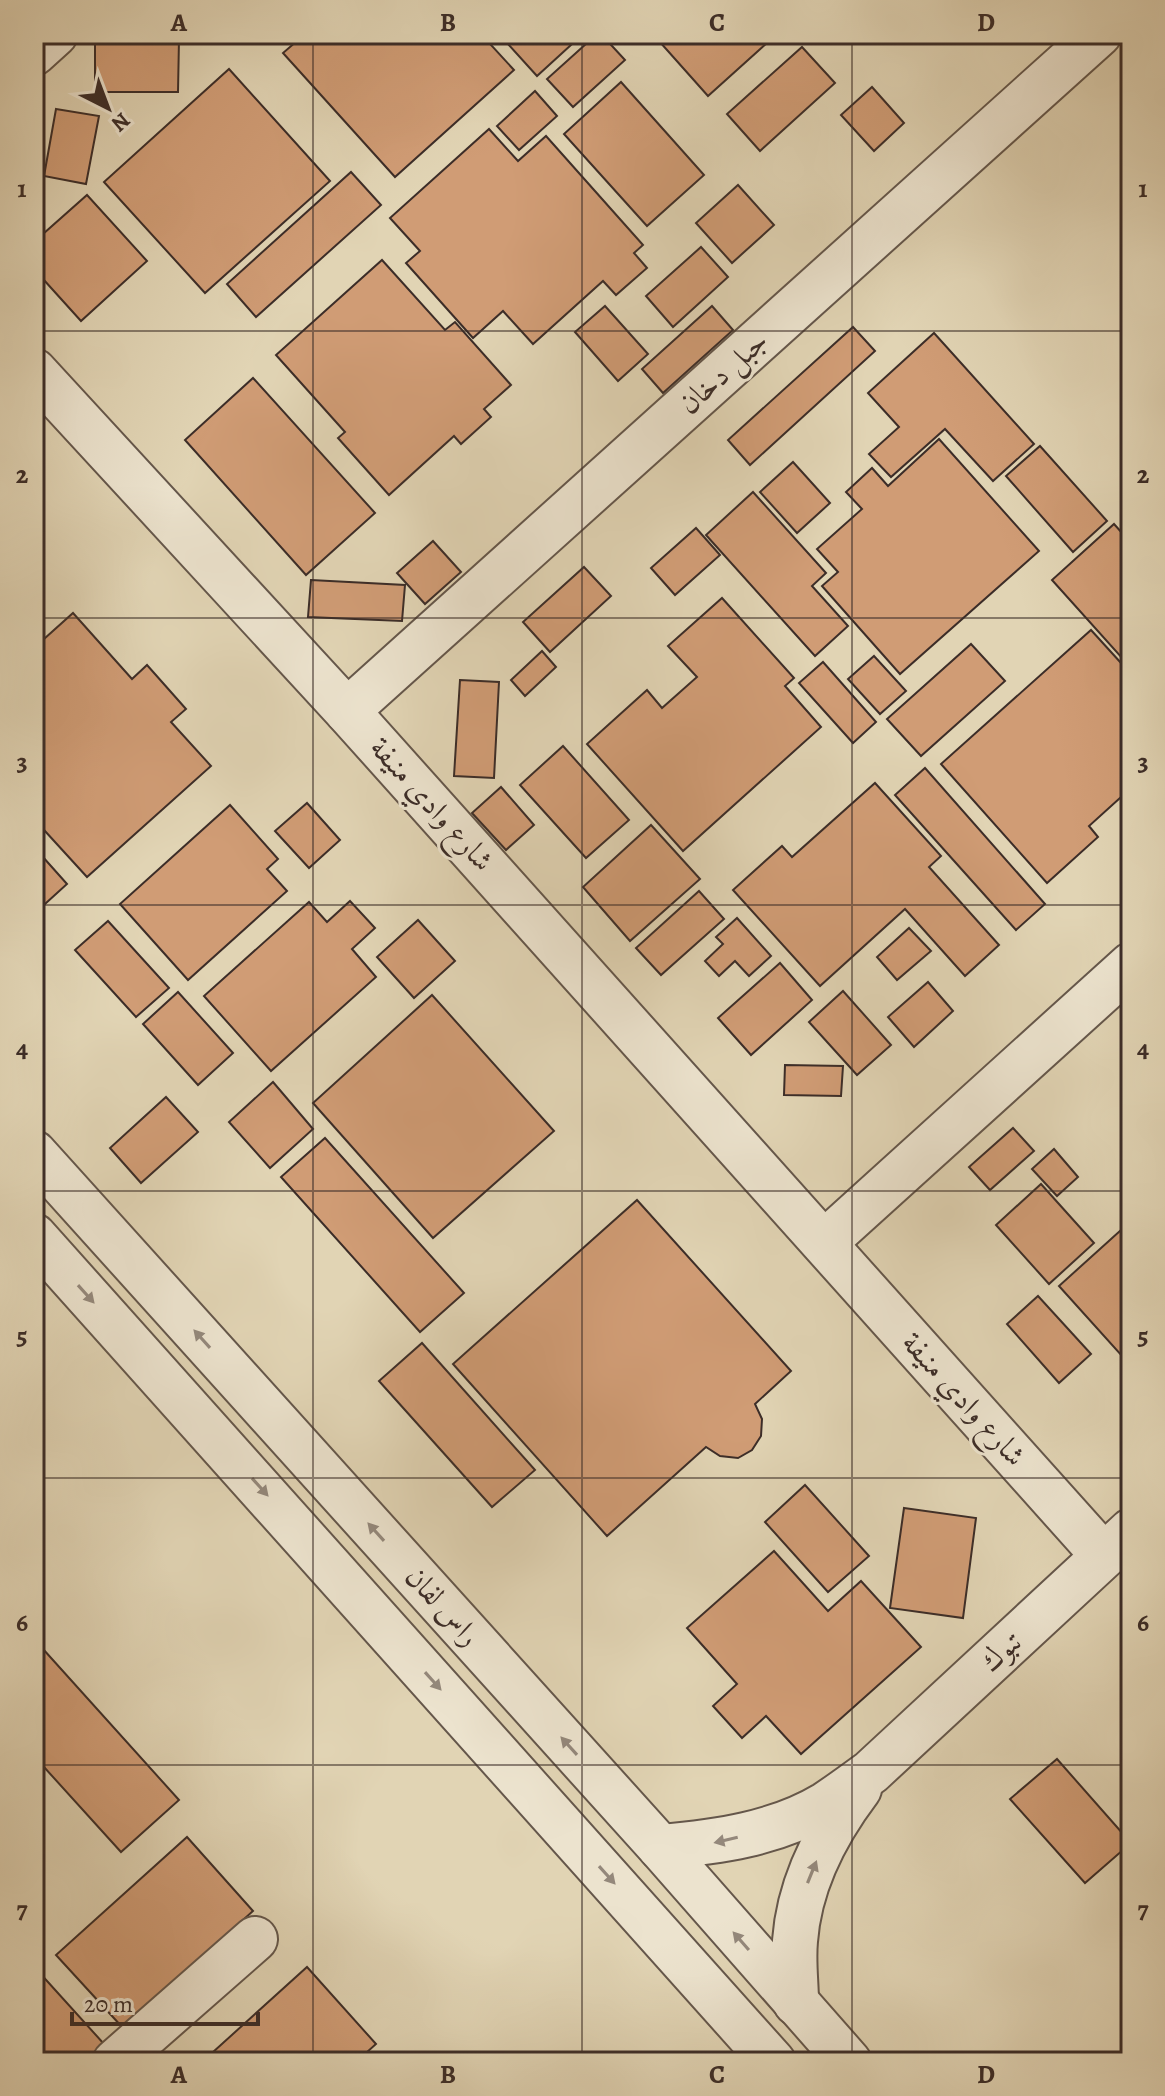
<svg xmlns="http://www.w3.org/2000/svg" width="1165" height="2096" font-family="Alegreya,Amiri,serif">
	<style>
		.building { fill: #d09c75; stroke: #3c2d28; stroke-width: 2 }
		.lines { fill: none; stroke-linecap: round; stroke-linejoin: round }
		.minor-casing { stroke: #65574b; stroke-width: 48 }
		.minor { stroke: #ece3ce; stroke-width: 44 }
		.oneway { fill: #94887b }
		.grid { fill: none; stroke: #3c2d28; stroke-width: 2; stroke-opacity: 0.55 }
		.labels { text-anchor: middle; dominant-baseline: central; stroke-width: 6; stroke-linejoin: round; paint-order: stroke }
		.street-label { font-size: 30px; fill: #3c2d28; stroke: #ece3ce }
		.neatline { fill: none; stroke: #3c2d28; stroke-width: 3 }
		.grid-label { font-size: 26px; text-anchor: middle; font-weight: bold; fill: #3c2d28 }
	</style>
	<rect width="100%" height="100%" fill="#e1d4b4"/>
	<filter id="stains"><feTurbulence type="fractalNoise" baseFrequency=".0025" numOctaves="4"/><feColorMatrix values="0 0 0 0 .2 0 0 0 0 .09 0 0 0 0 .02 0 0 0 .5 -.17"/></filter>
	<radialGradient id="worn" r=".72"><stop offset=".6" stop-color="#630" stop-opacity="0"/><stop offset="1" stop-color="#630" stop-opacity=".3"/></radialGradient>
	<g class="building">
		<path d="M305 34H481L514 70 395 177 283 53Z"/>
		<path d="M499 34H583L537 76Z"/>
		<path d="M597 34H601L625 60 573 107 547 79Z"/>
		<path d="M666 34H777L708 96 659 41Z"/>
		<path d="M179 39 178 92H95V40Z"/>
		<path d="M802 47 835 83 760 151 727 114Z"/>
		<path d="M229 69 330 181 205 293 104 182Z"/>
		<path d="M621 82 704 175 647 226 564 134Z"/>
		<path d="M872 87 904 123 874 151 841 115Z"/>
		<path d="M535 91 557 116 519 150 497 126Z"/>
		<path d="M56 109 99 116 86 184 44 176Z"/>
		<path d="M489 129 518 161 546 136 643 245 634 253 647 268 616 295 603 281 533 344 503 311 473 338 406 263 420 251 390 218Z"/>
		<path d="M351 172 381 205 256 317 227 284Z"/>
		<path d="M738 185 774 225 732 263 696 223Z"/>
		<path d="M87 195 147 261 81 321 34 269V242Z"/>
		<path d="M701 247 728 277 673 327 646 296Z"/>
		<path d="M382 260 445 330 455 322 511 385 484 409 491 417 461 444 454 436 389 495 338 438 345 432 276 355Z"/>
		<path d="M605 306 648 354 618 381 575 332Z"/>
		<path d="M712 306 733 330 663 393 642 369Z"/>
		<path d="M853 327 875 351 750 465 728 440Z"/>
		<path d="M934 333 1034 444 993 481 945 429 891 477 869 454 899 427 868 393Z"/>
		<path d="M253 378 375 513 306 575 185 440Z"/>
		<path d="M939 439 1039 551 900 674 822 586 838 572 817 549 862 509 846 492 872 468 888 486Z"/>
		<path d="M1040 446 1107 521 1073 552 1006 476Z"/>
		<path d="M793 462 830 503 797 533 760 492Z"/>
		<path d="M753 492 826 573 812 586 848 626 815 656 706 535Z"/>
		<path d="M1114 524 1131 543V668L1052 580Z"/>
		<path d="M696 528 720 555 675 595 651 568Z"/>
		<path d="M433 541 461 572 425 604 397 573Z"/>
		<path d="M584 567 611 596 550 652 523 622Z"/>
		<path d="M311 580 405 585 402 621 308 617Z"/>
		<path d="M722 598 794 678 785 686 821 727 683 851 587 744 647 690 662 708 697 677 668 646Z"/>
		<path d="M73 613 132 679 147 665 186 709 171 722 211 766 87 877 34 819V648Z"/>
		<path d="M1091 630 1131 674V788L1089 826 1098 837 1047 883 941 764Z"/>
		<path d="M971 644 1005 681 921 756 887 719Z"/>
		<path d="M542 651 556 667 525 696 511 680Z"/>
		<path d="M874 656 906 691 880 714 848 679Z"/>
		<path d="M823 662 876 722 853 743 799 683Z"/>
		<path d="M460 680 499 682 494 778 454 776Z"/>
		<path d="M563 746 629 820 586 858 520 785Z"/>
		<path d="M925 768 1045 904 1016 930 895 795Z"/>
		<path d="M875 783 941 856 929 867 999 945 965 976 905 909 820 986 733 890 782 846 792 857Z"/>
		<path d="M501 787 534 825 506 850 472 813Z"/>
		<path d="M307 803 340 840 309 868 275 831Z"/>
		<path d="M230 805 278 859 267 869 287 891 188 980 120 904Z"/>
		<path d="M651 825 700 879 630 941 583 887Z"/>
		<path d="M34 847 67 884 35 913 34 911Z"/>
		<path d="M699 891 724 919 661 975 636 948Z"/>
		<path d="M350 901 375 928 352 949 376 977 271 1071 204 996 309 902 327 922Z"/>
		<path d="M737 918 771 956 749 976 735 961 719 976 705 961 723 944 716 937Z"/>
		<path d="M418 920 455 961 414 998 377 957Z"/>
		<path d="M108 921 169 988 136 1017 75 950Z"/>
		<path d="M909 928 931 951 897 980 877 957Z"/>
		<path d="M780 963 812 1000 751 1055 718 1018Z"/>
		<path d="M928 982 953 1011 914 1047 888 1017Z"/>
		<path d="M843 991 891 1045 857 1075 809 1022Z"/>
		<path d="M178 992 233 1053 198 1085 143 1024Z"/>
		<path d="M432 995 554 1131 433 1238 313 1103Z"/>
		<path d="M785 1065 843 1066 841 1096 784 1095Z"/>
		<path d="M273 1082 313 1129 270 1168 229 1122Z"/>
		<path d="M166 1097 198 1132 141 1183 110 1148Z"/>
		<path d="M1013 1128 1034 1151 990 1190 969 1167Z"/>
		<path d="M325 1138 464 1293 420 1332 281 1177Z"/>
		<path d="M1054 1149 1078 1177 1057 1196 1032 1169Z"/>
		<path d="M1041 1184 1094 1243 1049 1284 996 1225Z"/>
		<path d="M637 1200 791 1371 755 1404 762 1419 761 1436 752 1450 738 1458 720 1456 706 1447 607 1536 453 1364Z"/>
		<path d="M1131 1221V1366L1059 1286Z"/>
		<path d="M1038 1296 1091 1354 1059 1383 1007 1324Z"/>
		<path d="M422 1343 535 1470 492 1507 379 1381Z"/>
		<path d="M805 1485 869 1556 828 1592 765 1522Z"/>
		<path d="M904 1508 976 1518 963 1618 890 1608Z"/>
		<path d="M774 1551 828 1611 861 1581 921 1647 801 1754 766 1716 742 1738 713 1706 737 1684 687 1628Z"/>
		<path d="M34 1639 179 1800 121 1852 34 1756Z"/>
		<path d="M1057 1759 1131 1843 1085 1883 1010 1799Z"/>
		<path d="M187 1837 253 1911 123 2028 56 1955Z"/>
		<path d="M307 1967 376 2044 356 2062H202Z"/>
		<path d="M38 1971 104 2044 83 2062H34V1975Z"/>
	</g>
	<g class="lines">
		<defs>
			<g id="minor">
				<path d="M34 53 55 34"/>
				<path d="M34 371 347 711 1103 1555"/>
				<path d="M347 711 1099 34"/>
				<path d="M34 1153 660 1847 849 2062"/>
				<path d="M34 1236 773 2062"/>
				<path d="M825 1242 1131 965"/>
				<path d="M660 1847C717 1842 776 1834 826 1804 841 1794 856 1783 871 1772L1131 1531"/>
				<path d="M796 2003C796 1983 793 1962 795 1941 799 1885 825 1834 859 1789"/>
				<path d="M115 2062 255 1939"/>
			</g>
		</defs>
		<use href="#minor" class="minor-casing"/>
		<use href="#minor" class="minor"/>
	</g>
	<defs><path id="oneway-solid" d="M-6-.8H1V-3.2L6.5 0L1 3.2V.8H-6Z" transform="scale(2)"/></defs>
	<g class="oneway">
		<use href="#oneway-solid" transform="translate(86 1294) rotate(48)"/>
		<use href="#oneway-solid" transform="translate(202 1339) rotate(-132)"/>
		<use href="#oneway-solid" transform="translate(260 1487) rotate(48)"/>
		<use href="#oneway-solid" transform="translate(376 1532) rotate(-132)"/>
		<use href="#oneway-solid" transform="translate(433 1681) rotate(48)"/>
		<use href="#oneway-solid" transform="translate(569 1746) rotate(-132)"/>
		<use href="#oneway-solid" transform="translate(726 1840) rotate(167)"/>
		<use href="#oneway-solid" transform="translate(812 1872) rotate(-68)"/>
		<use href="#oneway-solid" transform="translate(607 1875) rotate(48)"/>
		<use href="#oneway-solid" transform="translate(741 1941) rotate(-131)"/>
	</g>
	<path class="grid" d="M313 34V2062M582 34V2062M852 34V2062M34 331H1131M34 618H1131M34 905H1131M34 1191H1131M34 1478H1131M34 1765H1131"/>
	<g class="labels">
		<g class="street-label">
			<text transform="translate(723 372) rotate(-42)">جبل دخان</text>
			<text transform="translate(432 804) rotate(48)">شارع وادي منيفة</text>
			<text transform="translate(964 1399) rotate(48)">شارع وادي منيفة</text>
			<text transform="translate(443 1606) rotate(48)">راس لفان</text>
			<text transform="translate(1001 1651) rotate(-43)">تبوك</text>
		</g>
	</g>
	<rect width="1165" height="2096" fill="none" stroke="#e1d4b4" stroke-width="88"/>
	<g transform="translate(108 108) rotate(138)" stroke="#ece3ce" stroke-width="6" paint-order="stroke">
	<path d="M0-6L14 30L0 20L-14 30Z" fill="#3c2d28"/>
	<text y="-12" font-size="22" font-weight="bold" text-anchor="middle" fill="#3c2d28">N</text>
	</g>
	<path d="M72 2012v12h186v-12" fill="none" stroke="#3c2d28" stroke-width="4"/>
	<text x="84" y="2012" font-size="24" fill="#3c2d28" stroke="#ece3ce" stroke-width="6" paint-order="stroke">20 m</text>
	<rect x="44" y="44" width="1077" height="2008" class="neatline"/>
	<g class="grid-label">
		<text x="179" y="31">A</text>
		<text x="448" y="31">B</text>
		<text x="717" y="31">C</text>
		<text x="986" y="31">D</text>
		<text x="22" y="197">1</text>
		<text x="1143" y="197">1</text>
		<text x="22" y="483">2</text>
		<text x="1143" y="483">2</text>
		<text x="22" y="770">3</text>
		<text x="1143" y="770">3</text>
		<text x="22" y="1057">4</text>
		<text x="1143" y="1057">4</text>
		<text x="22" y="1344">5</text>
		<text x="1143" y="1344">5</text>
		<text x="22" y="1631">6</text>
		<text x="1143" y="1631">6</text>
		<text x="22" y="1918">7</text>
		<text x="1143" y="1918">7</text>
		<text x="179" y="2083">A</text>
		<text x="448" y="2083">B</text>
		<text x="717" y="2083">C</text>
		<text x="986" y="2083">D</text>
	</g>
	<rect width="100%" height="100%" filter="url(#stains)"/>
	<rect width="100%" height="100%" fill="url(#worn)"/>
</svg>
